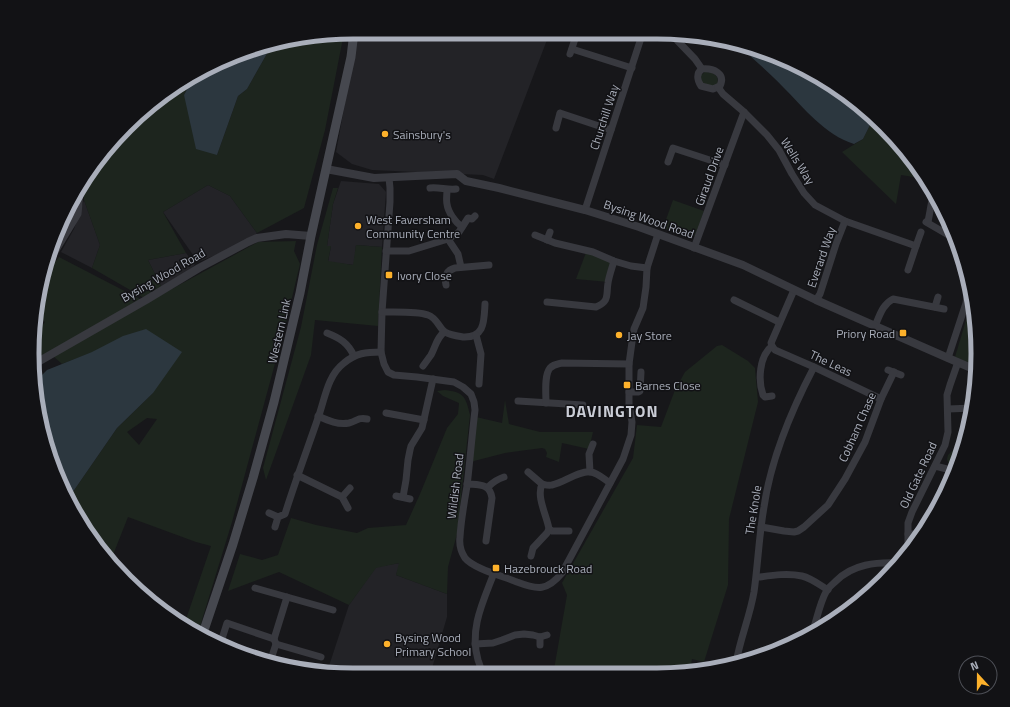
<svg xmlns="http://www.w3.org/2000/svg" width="1010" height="707" font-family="'Titillium Web',sans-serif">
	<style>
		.built { fill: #232327 }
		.green { fill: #1d251e; fill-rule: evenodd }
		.water { fill: #2c373f }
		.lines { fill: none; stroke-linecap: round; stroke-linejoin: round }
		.minor { stroke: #38393f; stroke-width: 7 }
		.tertiary { stroke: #38393f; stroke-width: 8 }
		.secondary { stroke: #46484f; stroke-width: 9 }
		.poi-dot { fill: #fdb12b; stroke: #121215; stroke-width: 1.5 }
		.labels { text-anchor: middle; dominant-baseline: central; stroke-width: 3; stroke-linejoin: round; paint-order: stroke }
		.street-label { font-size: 12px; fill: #a9aeba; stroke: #121215 }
		.poi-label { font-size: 12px; fill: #a9aeba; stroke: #121215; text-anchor: start }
		.district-label { font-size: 16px; font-weight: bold; letter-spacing: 1px; fill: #cacdd6; stroke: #121215 }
		.rim { fill: none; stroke: #a9aeba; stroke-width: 5 }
	</style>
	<rect width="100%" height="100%" fill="#17171a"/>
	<g class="built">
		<path d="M358 32H550L494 179 483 175 372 170 352 164 336 152Z"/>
		<path d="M341 181 379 184 386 192 382 247 356 245 354 265 328 262 331 246H327L333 204Z"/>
		<path d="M208 185 230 196 257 233 248 242 198 262 163 212Z"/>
		<path d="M84 200 100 245 92 268 61 252 74 229Z"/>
		<path d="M186 253 195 265 177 280 162 288 148 260Z"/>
		<path d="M400 563 396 575 447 594V617L430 675H354L327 672 349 605 376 567Z"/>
	</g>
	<g class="green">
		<path d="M344 33 325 130 304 208 257 233 230 196 208 185 163 212 186 253 148 260 162 288 144 298 92 268 100 245 84 200 83 187 103 155H109L114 139 175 86 193 78 184 95 217 155 238 96 247 89 273 43 305 38 304 44 326 42 337 34Z"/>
		<path d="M705 72C713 72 720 75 717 84L713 87 701 82V75Z"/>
		<path d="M873 119 884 126 924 175 926 179 901 175 896 204 842 152 863 139Z"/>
		<path d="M333 188H338L333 204 327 246H331L328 261 353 265 356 245 382 247 378 326 315 320 311 355 266 480 263 468 301 327 317 245Z"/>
		<path d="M673 200 704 211 695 236H683L663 228Z"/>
		<path d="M296 241 294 251 300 264 286 323 232 522 198 633 184 625 211 546 196 542 128 517 111 560 68 499 117 428 153 393 93 352 62 364 53 356 148 302 258 242ZM147 418 157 419 139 445 127 432Z"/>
		<path d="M587 250 614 261 608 282 576 279Z"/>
		<path d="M59 257 142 300 36 359 35 335 45 322 35 312 45 275Z"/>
		<path d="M971 288 978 354 977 366 955 357 967 317Z"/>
		<path d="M722 345 748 361 755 368 758 402 729 519 728 585 704 662 692 659 690 672 657 675H553L567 595 562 583 633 458 637 425 661 427 675 390 685 372 717 346Z"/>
		<path d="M445 390C464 392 466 397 470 415L457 534 448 567 447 594 396 575 399 563 376 568 349 605 279 572 228 591 240 554 262 560 278 555 291 518 316 525 357 533 368 528 406 525 420 494 447 428 458 414 459 403 443 396 437 391Z"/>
		<path d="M505 400 509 424 540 432H593L589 449 562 443 559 462 546 457 547 453 545 449 542 448 505 453 474 461 472 462 476 417 502 423Z"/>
		<path d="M955 448H962L956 467C951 466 948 464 947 459L948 455Z"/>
	</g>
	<g class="water">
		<path d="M270 43H273L247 89 238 96 217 155 196 149 184 95 193 78Z"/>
		<path d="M738 45 799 65 873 119 863 139 854 144C825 135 804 108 783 87 769 72 753 59 738 45Z"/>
		<path d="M146 329 182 352 153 393 117 428 68 499 65 496 38 416 37 380 47 370 92 352 123 336Z"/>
	</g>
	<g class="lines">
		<g class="minor">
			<path d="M670 33 695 59 702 69"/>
			<path d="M572 49 632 68"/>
			<path d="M570 54 575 39"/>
			<path d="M702 69C713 68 726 73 720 86L713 89 701 86C697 80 696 73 702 69Z"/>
			<path d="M718 87 723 94 744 112 767 135 779 150 792 174 804 193 815 205 845 221 916 246"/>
			<path d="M556 128 560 113 611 130"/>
			<path d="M668 162 673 148 725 165"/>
			<path d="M389 178 390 188V202L382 312 381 352 384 364 388 372 394 375 417 377 454 382 463 387 471 394 474 402 475 410C472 435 470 461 467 486 464 503 461 520 460 537 459 545 461 552 465 558 474 569 503 576 517 582 538 590 547 591 562 573L623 459 631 435 632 422 629 404V364L632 342 634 329 643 308 646 287 647 268 658 234"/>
			<path d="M430 188C439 187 447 190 456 189"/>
			<path d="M447 190C447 194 446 200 447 204 448 212 455 222 462 227"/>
			<path d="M585 210 643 32"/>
			<path d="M926 222 957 240"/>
			<path d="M928 222 932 200"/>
			<path d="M535 235 555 243 593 252 614 261 631 266 647 268"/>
			<path d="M448 239 458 254 461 267"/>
			<path d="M547 240 550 232"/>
			<path d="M694 248 744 112"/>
			<path d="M386 251H409L448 239 459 232 468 218 472 219 475 216"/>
			<path d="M47 265 78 214 80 192"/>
			<path d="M908 270 916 246 921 232"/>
			<path d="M446 285C444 276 447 270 455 268L489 265"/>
			<path d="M794 290 771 343 772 346 775 350 814 367 881 399"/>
			<path d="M734 300 779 322"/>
			<path d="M816 300 820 294 836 244 845 221"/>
			<path d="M547 302 596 307C610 301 606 295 608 283 609 276 612 268 614 261"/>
			<path d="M935 307 938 297"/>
			<path d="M382 312C395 312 417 311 428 315 437 318 439 328 445 332 450 335 457 336 463 337 485 338 484 321 485 304"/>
			<path d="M875 326C880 315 882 305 893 299L944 309"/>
			<path d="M327 333C340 338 348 343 354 356"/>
			<path d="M476 335 481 354 479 384"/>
			<path d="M772 346C759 356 758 381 763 395L765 397 772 396"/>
			<path d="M948 358 966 303 969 282"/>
			<path d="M423 366C426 362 428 359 431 355 436 346 436 339 444 332"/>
			<path d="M888 370 901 375"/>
			<path d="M629 392H638L640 391 641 372"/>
			<path d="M518 401 583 405 584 413"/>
			<path d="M546 403C546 394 544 375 550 368 554 364 558 364 562 363L629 364"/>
			<path d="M948 409 973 408"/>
			<path d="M386 413 424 420"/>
			<path d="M318 416C329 421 338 425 349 423 358 421 357 417 367 419"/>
			<path d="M935 466 955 471"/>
			<path d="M528 472 542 484"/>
			<path d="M590 472 589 454 593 444"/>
			<path d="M297 475 342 497 348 508"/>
			<path d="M467 484C479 485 490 483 492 498L486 541"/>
			<path d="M488 487C493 482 498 479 504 477"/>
			<path d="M396 496 410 499"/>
			<path d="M342 497 350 488"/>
			<path d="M403 497 406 480 408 460 410 450 411 446 422 428 433 379"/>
			<path d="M269 513 278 517"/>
			<path d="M275 527 278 517 285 514C295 482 307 450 318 418 325 399 327 376 344 363 356 353 366 352 381 352"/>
			<path d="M761 527 784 531 794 532 798 531 804 527 828 505 845 479 865 442 881 399 894 372"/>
			<path d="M549 529 552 531H569"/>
			<path d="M908 534H922"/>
			<path d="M908 551V523L912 512 945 445 948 432 947 395 950 385 958 362"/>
			<path d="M531 556 533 548 547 533 549 529C547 516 536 497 542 484 546 485 549 486 552 485 564 483 579 470 591 472 598 473 605 480 610 483"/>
			<path d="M760 577C774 575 788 573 802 576 811 578 820 585 828 590"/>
			<path d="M255 588 333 610"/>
			<path d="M813 631C817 618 820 602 827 590 829 587 833 584 836 581 853 564 876 562 899 563"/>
			<path d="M276 644 321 657"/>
			<path d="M475 644 493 643 502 640 515 635 524 634 533 635 540 637 547 635"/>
			<path d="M220 645 227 623 274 639"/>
			<path d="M540 645V637"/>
			<path d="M242 654V653"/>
			<path d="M270 662 276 644 274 639 287 597"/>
			<path d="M736 663C740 639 750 616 754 592 758 564 759 535 764 507 771 458 791 411 814 367"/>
			<path d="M483 675C481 670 480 665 478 660 469 629 483 602 494 573"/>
		</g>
		<g class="tertiary">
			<path d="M326 169 374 178 457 174 466 181 499 188 585 210 639 227 743 265 816 300 948 358 976 370"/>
			<path d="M36 363 146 300 199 268 248 242 257 238 286 234 311 236"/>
		</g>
		<path class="secondary" d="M202 636 233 544 253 478 274 402 300 293 311 236 351 57 354 32"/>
	</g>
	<g class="poi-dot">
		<circle cx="385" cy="134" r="4"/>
		<circle cx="358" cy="226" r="4"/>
		<rect x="385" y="271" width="8" height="8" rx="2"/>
		<rect x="899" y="329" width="8" height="8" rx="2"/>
		<circle cx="619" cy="335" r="4"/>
		<rect x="623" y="381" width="8" height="8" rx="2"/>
		<rect x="492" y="564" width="8" height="8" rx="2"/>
		<circle cx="387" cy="644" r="4"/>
	</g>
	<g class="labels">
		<g class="street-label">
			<text transform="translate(604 117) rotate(-72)">Churchill Way</text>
			<text transform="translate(798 161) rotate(58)">Wells Way</text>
			<text transform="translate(709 176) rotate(-70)">Giraud Drive</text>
			<text transform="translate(649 219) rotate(19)">Bysing Wood Road</text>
			<text transform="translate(821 257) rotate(-71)">Everard Way</text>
			<text transform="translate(163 275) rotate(-30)">Bysing Wood Road</text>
			<text transform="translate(279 331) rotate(-77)">Western Link</text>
			<text transform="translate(831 363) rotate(25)">The Leas</text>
			<text transform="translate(857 427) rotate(-66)">Cobham Chase</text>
			<text transform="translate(918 475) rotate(-65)">Old Gate Road</text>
			<text transform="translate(455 486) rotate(-83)">Wildish Road</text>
			<text transform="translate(753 510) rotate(-81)">The Knole</text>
		</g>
		<g class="poi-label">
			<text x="393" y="134">Sainsbury's</text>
			<text x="366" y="219">West Faversham<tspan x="366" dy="14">Community Centre</tspan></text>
			<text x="397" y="275">Ivory Close</text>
			<text x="895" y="333" text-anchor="end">Priory Road</text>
			<text x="627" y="335">Jay Store</text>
			<text x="635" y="385">Barnes Close</text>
			<text x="504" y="568">Hazebrouck Road</text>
			<text x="395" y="637">Bysing Wood<tspan x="395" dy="14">Primary School</tspan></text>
		</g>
		<g class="district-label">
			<text x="612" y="411">DAVINGTON</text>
		</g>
	</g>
	<path d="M0 0H1010V707H0ZM353 39H657A314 314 0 0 1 971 353V354A314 314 0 0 1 657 668H353A314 314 0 0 1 39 354V353A314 314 0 0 1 353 39Z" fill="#121215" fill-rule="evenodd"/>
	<path class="rim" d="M353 39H657A314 314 0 0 1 971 353V354A314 314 0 0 1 657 668H353A314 314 0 0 1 39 354V353A314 314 0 0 1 353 39Z"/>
	<g transform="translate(978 675) rotate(339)"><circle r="19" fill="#121215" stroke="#4e5057"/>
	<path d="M0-3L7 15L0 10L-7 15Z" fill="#fdb12b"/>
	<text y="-6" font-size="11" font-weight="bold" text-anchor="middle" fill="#a9aeba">N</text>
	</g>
</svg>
